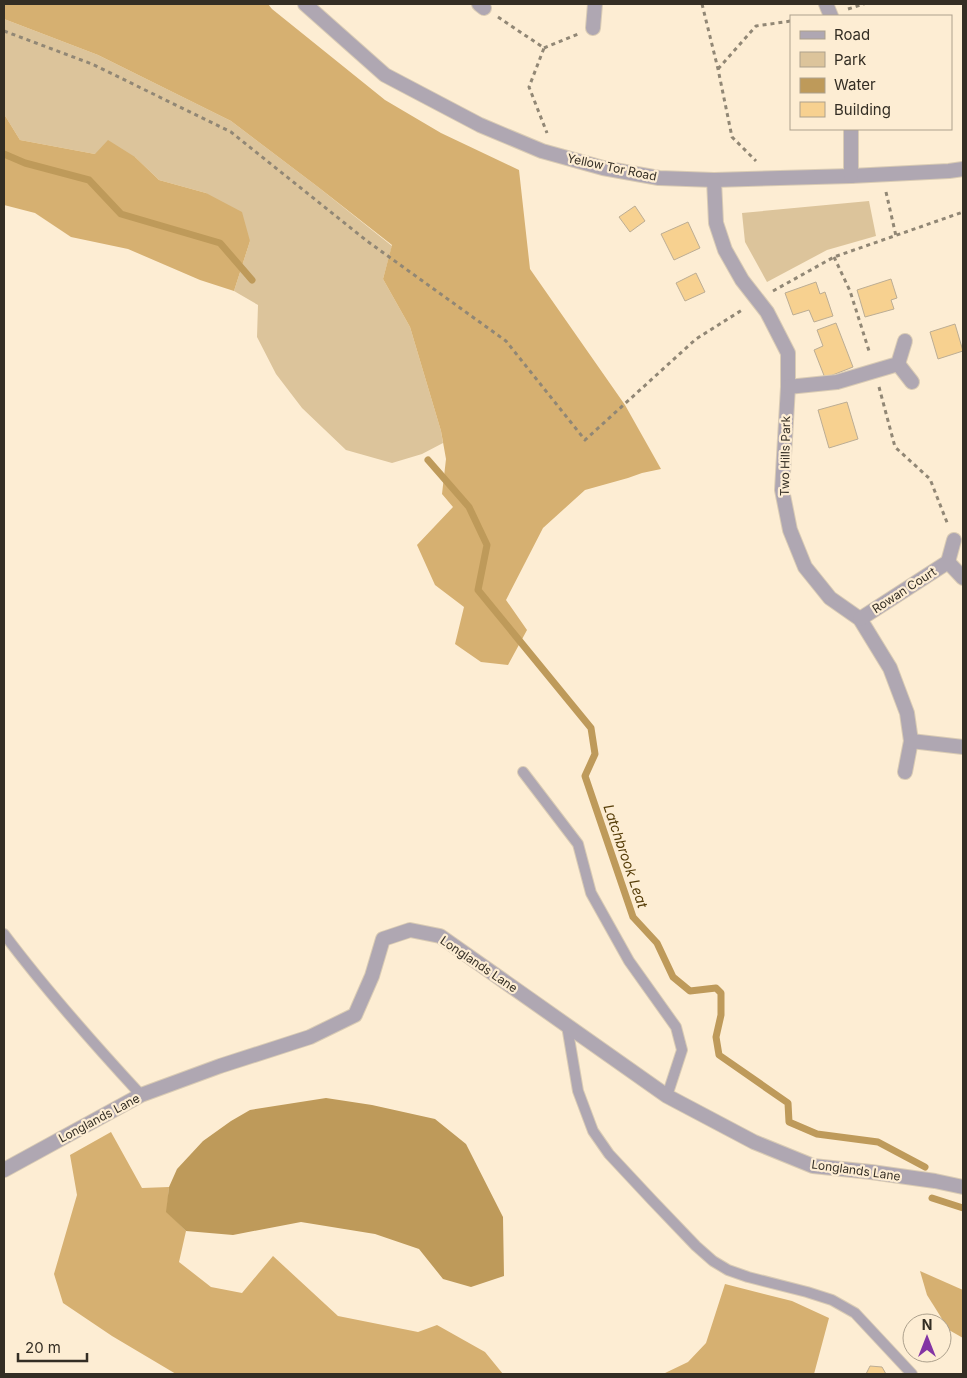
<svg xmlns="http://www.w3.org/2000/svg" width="967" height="1378" font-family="Inter,sans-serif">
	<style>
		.green { fill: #dcc49b }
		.forest { fill: #d6b071 }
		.water { fill: #be9a5a }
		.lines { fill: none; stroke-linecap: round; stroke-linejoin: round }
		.stream { stroke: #be9a5a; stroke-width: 7 }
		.building { fill: #f7d190; stroke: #bcad94 }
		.service-casing { stroke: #d9cbb4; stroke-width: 12 }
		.minor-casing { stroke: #d9cbb4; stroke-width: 16 }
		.path { stroke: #918775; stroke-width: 3; stroke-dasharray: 4 4; stroke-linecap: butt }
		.service { stroke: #afa7b2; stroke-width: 10 }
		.minor { stroke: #afa7b2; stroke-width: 14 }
		.labels { text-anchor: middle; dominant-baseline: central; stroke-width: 4.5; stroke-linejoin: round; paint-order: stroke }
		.street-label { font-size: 12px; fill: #342e24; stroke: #fdedd3 }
		.water-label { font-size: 14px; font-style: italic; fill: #563d08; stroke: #fdedd3 }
	</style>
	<rect width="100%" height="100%" fill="#fdedd3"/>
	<g class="green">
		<path d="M4 19 98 55 231 121 318 187 392 246 383 279 410 327 441 431 443 443 422 454 392 463 346 450 302 408 276 374 257 337 258 305 234 291 250 241 206 193 159 180 135 157 95 154 20 140 4 114Z"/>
		<path d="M869 201 876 236 827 250 767 282 745 242 742 213Z"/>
	</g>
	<g class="forest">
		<path d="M4 4H268L272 9 385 100 441 133 519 170 530 269 625 405 661 469 642 473 628 478 585 490 543 528 506 600 527 630 508 665 481 662 455 644 464 607 435 585 417 545 453 507 442 494 446 459 441 431 410 327 383 279 392 245 318 187 231 121 98 55 4 19Z"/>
		<path d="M4 114 20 140 95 154 108 140 135 157 159 180 206 193 242 212 250 241 234 291 200 280 128 249 71 237 35 213 4 205Z"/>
		<path d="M111 1132 142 1188 169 1187 167 1212 186 1231 179 1262 211 1287 242 1293 273 1256 338 1316 418 1332 437 1325 485 1352 503 1374H176L112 1336 63 1303 54 1274 77 1195 70 1155Z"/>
		<path d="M920 1271 963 1290V1338L949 1330 927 1295Z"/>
		<path d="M725 1284 792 1301 829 1318 814 1374H663L688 1362 706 1343Z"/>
	</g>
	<path class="water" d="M326 1098 372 1105 435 1119 466 1144 503 1217 504 1276 471 1287 443 1279 419 1249 375 1234 301 1222 233 1235 186 1231 166 1212 169 1187 177 1169 203 1141 231 1121 250 1110Z"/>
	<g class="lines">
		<g class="stream">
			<path d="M4 154 25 163 89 180 121 214 220 243 252 280"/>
			<path d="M428 460 469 507 487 545 478 590 591 728 595 754 585 776 633 917 657 943 673 977 690 991 716 988 721 993V1015L716 1037 719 1055 788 1103 789 1122 817 1134 878 1142 925 1167"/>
			<path d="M932 1198 963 1208"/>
		</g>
	</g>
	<g class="building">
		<path d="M635 206 645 221 630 232 619 217Z"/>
		<path d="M688 222 700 248 674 260 661 234Z"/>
		<path d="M696 273 705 292 685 301 676 283Z"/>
		<path d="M891 279 897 298 891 300 894 309 865 317 857 290Z"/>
		<path d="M816 282 820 294 825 292 833 316 814 322 809 310 793 315 785 293Z"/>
		<path d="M836 323 853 367 825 378 814 350 823 346 817 330Z"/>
		<path d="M955 324 963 351 938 359 930 332Z"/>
		<path d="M847 402 858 439 829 448 818 410Z"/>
		<path d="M870 1366 882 1367 886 1374H866Z"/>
	</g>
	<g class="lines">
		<defs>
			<g id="service">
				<path d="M523 772 578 844 591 893 629 961 676 1027 682 1050 667 1096"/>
				<path d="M4 934C46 990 93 1043 141 1095"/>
				<path d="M567 1026 578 1091 593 1131 609 1154 651 1199 696 1246 713 1261 728 1270 748 1277 807 1292 832 1300 855 1313 912 1374"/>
			</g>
			<g id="minor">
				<path d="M305 4 385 75 480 125 542 151 603 168 659 178 714 180 851 176 949 171 963 169"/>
				<path d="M479 4 484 8"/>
				<path d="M826 4 831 16"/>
				<path d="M593 28 595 4"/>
				<path d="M851 129V176"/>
				<path d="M714 180 716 223 725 250 742 280 767 312 788 353V387L782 490 790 530 805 567 830 598 860 619 890 668 907 713 911 741 905 772"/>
				<path d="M898 364 912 382"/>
				<path d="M788 387 837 382 898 364 905 341"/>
				<path d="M948 562 954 540"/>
				<path d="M860 619 948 562 963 578"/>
				<path d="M911 741 963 747"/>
				<path d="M4 1170 141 1095 220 1066 310 1037 355 1015 372 976 383 939 410 930 440 936 667 1096 754 1142 813 1166 871 1172 935 1181 963 1187"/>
			</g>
		</defs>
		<use href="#service" class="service-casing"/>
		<use href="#minor" class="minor-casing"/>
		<g class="path">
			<path d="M702 4 718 69 732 137 756 161"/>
			<path d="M848 9 864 4"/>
			<path d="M498 17 544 48 529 87 547 133"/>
			<path d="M4 31 92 64 231 132 367 241 506 341 585 440 696 339 742 310"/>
			<path d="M544 48 578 34"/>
			<path d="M718 69 756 26 791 21"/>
			<path d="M886 192 896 236"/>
			<path d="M834 257 850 291 870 354"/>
			<path d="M773 291 834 257 963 212"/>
			<path d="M879 387 895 447 930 479 948 525"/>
		</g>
		<use href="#service" class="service"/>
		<use href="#minor" class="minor"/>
	</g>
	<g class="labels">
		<g class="street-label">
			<text transform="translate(612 167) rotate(12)">Yellow Tor Road</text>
			<text transform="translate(785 456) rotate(-89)">Two Hills Park</text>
			<text transform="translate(904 590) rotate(-33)">Rowan Court</text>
			<text transform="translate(479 964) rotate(34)">Longlands Lane</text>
			<text transform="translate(99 1118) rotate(-28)">Longlands Lane</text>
			<text transform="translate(856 1170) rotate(8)">Longlands Lane</text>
		</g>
		<g class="water-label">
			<text transform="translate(626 856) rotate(71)">Latchbrook Leat</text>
		</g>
	</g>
	<rect width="967" height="1378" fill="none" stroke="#342e24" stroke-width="10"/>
	<rect x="790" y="15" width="162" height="115" fill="#fdedd3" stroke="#ada18d"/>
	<rect x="800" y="31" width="25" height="8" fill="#afa7b2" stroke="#ada18d"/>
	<text x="834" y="40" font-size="15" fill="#342e24">Road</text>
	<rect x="800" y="52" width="25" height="15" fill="#dcc49b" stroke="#ada18d"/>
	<text x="834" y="65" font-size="15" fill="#342e24">Park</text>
	<rect x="800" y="78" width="25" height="15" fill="#be9a5a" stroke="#ada18d"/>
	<text x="834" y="90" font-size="15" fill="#342e24">Water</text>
	<rect x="800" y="102" width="25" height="15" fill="#f7d190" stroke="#ada18d"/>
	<text x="834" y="115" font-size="15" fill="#342e24">Building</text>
	<g transform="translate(927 1338)"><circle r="24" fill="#fdedd3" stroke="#ada18d"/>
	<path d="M0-4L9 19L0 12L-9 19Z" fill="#8334a4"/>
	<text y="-8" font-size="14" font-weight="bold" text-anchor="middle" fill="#342e24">N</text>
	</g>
	<path d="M18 1353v8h69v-8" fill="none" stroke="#342e24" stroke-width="2.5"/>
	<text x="25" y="1353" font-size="15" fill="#342e24" stroke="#fdedd3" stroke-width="4" paint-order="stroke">20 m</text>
</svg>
